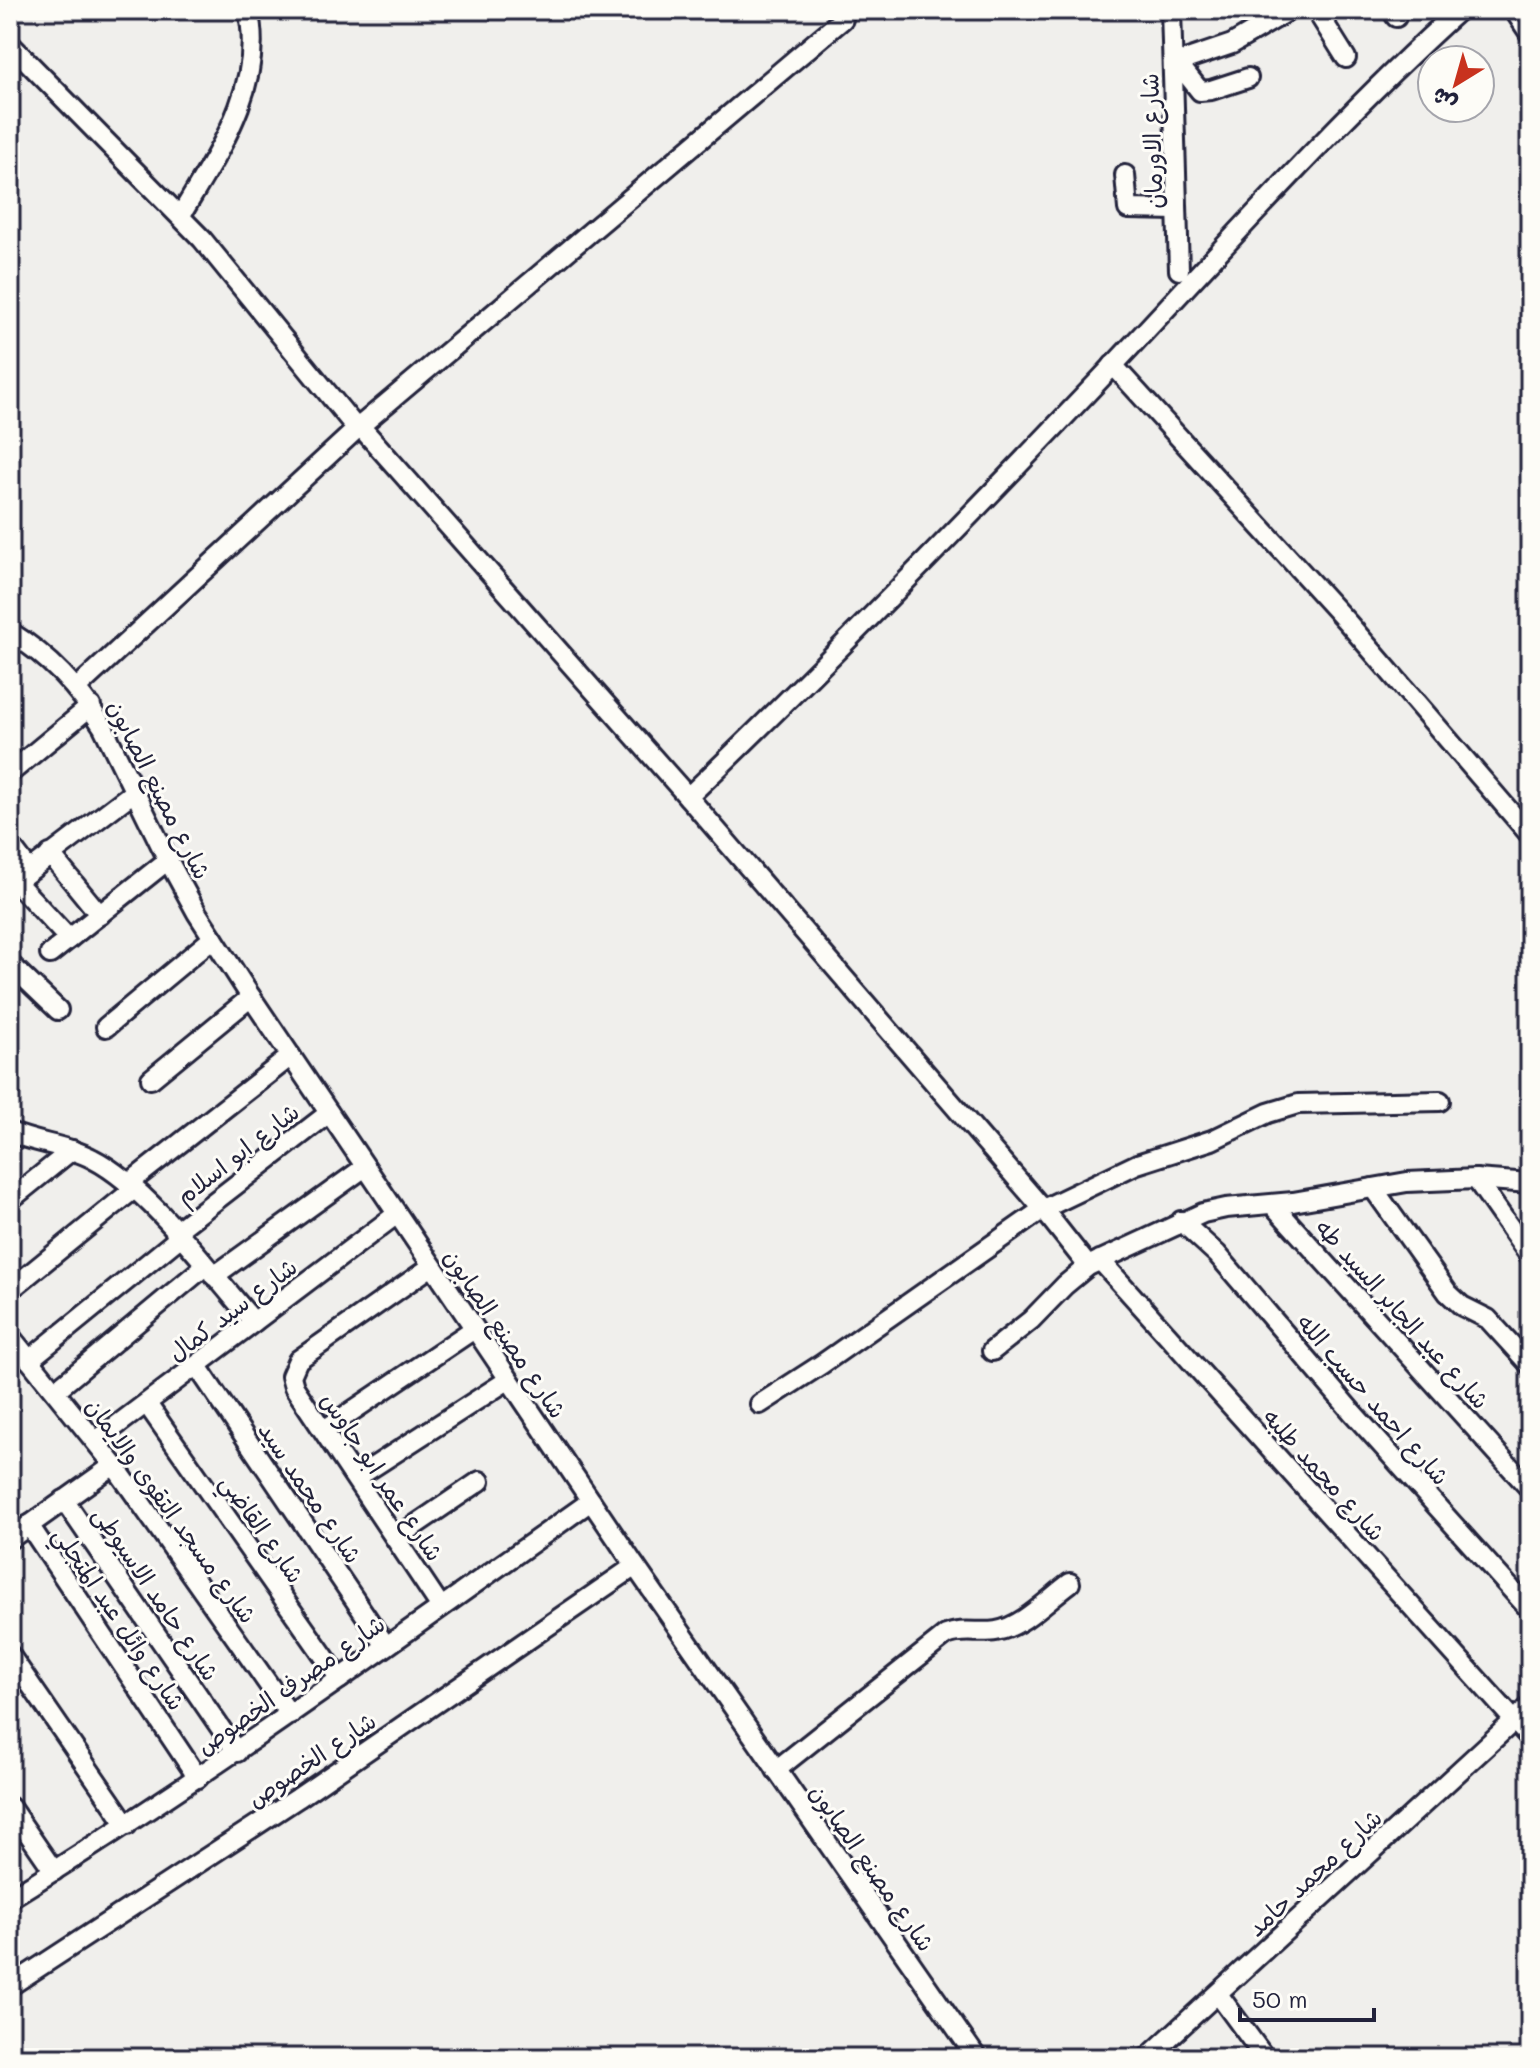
<svg xmlns="http://www.w3.org/2000/svg" width="1540" height="2068" font-family="Mali,'Playpen Sans Arabic',sans-serif">
	<style>
		.lines { fill: none; stroke-linecap: round; stroke-linejoin: round }
		.minor-casing { stroke: #22223b; stroke-width: 24 }
		.minor { stroke: #fdfcf7; stroke-width: 18 }
		.labels { text-anchor: middle; dominant-baseline: central; stroke-width: 6; stroke-linejoin: round; paint-order: stroke }
		.street-label { font-size: 24px; fill: #22223b; stroke: #fdfcf7 }
	</style>
	<rect width="100%" height="100%" fill="#f0efec"/>
	<filter id="ink" filterUnits="userSpaceOnUse"><feTurbulence type="fractalNoise" baseFrequency=".0125" numOctaves="2"/><feDisplacementMap in="SourceGraphic" scale="16" xChannelSelector="R" yChannelSelector="G"/><feConvolveMatrix kernelMatrix="1 2 1 2 8 2 1 2 1" color-interpolation-filters="sRGB"/></filter>
	<g filter="url(#ink)">
		<g class="lines">
			<defs>
				<g id="minor">
					<path d="M1171 10 1179 270"/>
					<path d="M1316 10 1346 58"/>
					<path d="M1392 10 1396 17"/>
					<path d="M1514 10 1530 34"/>
					<path d="M10 44 202 239 357 429"/>
					<path d="M1177 62 1200 91 1211 90 1248 78"/>
					<path d="M1173 64 1232 44 1290 10"/>
					<path d="M1125 175 1128 209 1177 210"/>
					<path d="M181 215C217 154 266 84 248 10"/>
					<path d="M1113 365 1348 623 1530 835"/>
					<path d="M360 426 688 797 1043 1209 1088 1266"/>
					<path d="M10 632C50 657 78 687 103 727L168 860 197 913 251 997 635 1566 977 2058"/>
					<path d="M77 688 360 426 843 19"/>
					<path d="M10 773 91 706"/>
					<path d="M688 797C825 666 957 530 1088 392 1210 264 1327 129 1459 10"/>
					<path d="M10 845 29 870"/>
					<path d="M50 854 100 915"/>
					<path d="M15 881 69 939"/>
					<path d="M10 886 135 791"/>
					<path d="M50 954 168 860"/>
					<path d="M10 964 58 1010"/>
					<path d="M106 1027 213 938"/>
					<path d="M151 1079 251 997"/>
					<path d="M10 1132C37 1144 67 1145 93 1159 148 1187 212 1274 254 1322"/>
					<path d="M1476 1179 1530 1256"/>
					<path d="M128 1184 291 1056"/>
					<path d="M1373 1188 1448 1293 1462 1306 1488 1319 1530 1365"/>
					<path d="M10 1200 72 1150"/>
					<path d="M1273 1205 1530 1489"/>
					<path d="M1181 1221 1217 1254 1352 1412 1530 1610"/>
					<path d="M175 1232 329 1113"/>
					<path d="M1100 1260 1530 1738"/>
					<path d="M432 1266 298 1360 291 1376 294 1387 441 1607"/>
					<path d="M214 1276 365 1167"/>
					<path d="M10 1290 134 1189"/>
					<path d="M10 1336 114 1465 290 1715"/>
					<path d="M992 1351 1031 1320 1065 1285 1088 1266 1203 1213 1226 1208 1293 1202 1407 1182 1476 1179 1530 1183"/>
					<path d="M29 1360 180 1237"/>
					<path d="M197 1366 386 1646"/>
					<path d="M55 1391 205 1266"/>
					<path d="M147 1404 340 1679"/>
					<path d="M760 1404 822 1364 1043 1209 1137 1164 1212 1140 1268 1113 1298 1104 1440 1101"/>
					<path d="M324 1430 474 1329"/>
					<path d="M96 1441 397 1214"/>
					<path d="M356 1478 508 1380"/>
					<path d="M64 1500 237 1752"/>
					<path d="M29 1525 198 1778"/>
					<path d="M396 1538 480 1481"/>
					<path d="M10 1539 114 1465"/>
					<path d="M10 1655 127 1825"/>
					<path d="M776 1770 946 1635C962 1628 979 1634 996 1631 1022 1627 1048 1599 1070 1583"/>
					<path d="M10 1807 54 1871"/>
					<path d="M10 1898C210 1775 399 1637 591 1501"/>
					<path d="M10 1986 298 1798 635 1566"/>
					<path d="M1218 1994 1265 2058"/>
					<path d="M1147 2058 1530 1706"/>
				</g>
			</defs>
			<use href="#minor" class="minor-casing"/>
			<use href="#minor" class="minor"/>
		</g>
	</g>
	<g class="labels">
		<g class="street-label">
			<text transform="translate(1151 141) rotate(-92)">شارع الاورمان</text>
			<text transform="translate(160 789) rotate(63)">شارع مصنع الصابون</text>
			<text transform="translate(237 1153) rotate(-38)">شارع ابو اسلام</text>
			<text transform="translate(232 1309) rotate(-37)">شارع سيد كمال</text>
			<text transform="translate(1403 1313) rotate(48)">شارع عبد الجابر السيد طه</text>
			<text transform="translate(506 1333) rotate(56)">شارع مصنع الصابون</text>
			<text transform="translate(1374 1399) rotate(49)">شارع احمد حسب الله</text>
			<text transform="translate(1325 1474) rotate(48)">شارع محمد طلبه</text>
			<text transform="translate(383 1476) rotate(56)">شارع عمر ابو جاوس</text>
			<text transform="translate(311 1492) rotate(56)">شارع محمد سيد</text>
			<text transform="translate(172 1510) rotate(54)">شارع مسجد التقوى والايمان</text>
			<text transform="translate(263 1528) rotate(55)">شارع القاضي</text>
			<text transform="translate(157 1593) rotate(56)">شارع حامد الاسيوطى</text>
			<text transform="translate(120 1618) rotate(56)">شارع وائل عبد المتجلي</text>
			<text transform="translate(290 1684) rotate(-35)">شارع مصرف الخصوص</text>
			<text transform="translate(311 1759) rotate(-34)">شارع الخصوص</text>
			<text transform="translate(873 1867) rotate(55)">شارع مصنع الصابون</text>
			<text transform="translate(1314 1872) rotate(-43)">شارع محمد حامد</text>
		</g>
	</g>
	<rect width="1540" height="2068" fill="none" stroke="#fdfcf7" stroke-width="40"/>
	<rect x="20" y="20" width="1500" height="2028" fill="none" stroke="#22223b" stroke-width="3" filter="url(#ink)"/>
	<g transform="translate(1456 84) rotate(217)"><circle r="38" fill="#fdfcf7" stroke="#a5a5ac" stroke-width="2"/>
	<path d="M0-6L14 30L0 20L-14 30Z" fill="#c8321e"/>
	<text y="-12" font-size="22" font-weight="bold" text-anchor="middle" fill="#22223b">ش</text>
	</g>
	<path d="M1240 2008v12h134v-12" fill="none" stroke="#22223b" stroke-width="4"/>
	<text x="1252" y="2008" font-size="24" fill="#22223b" stroke="#fdfcf7" stroke-width="6" paint-order="stroke">50 m</text>
</svg>
